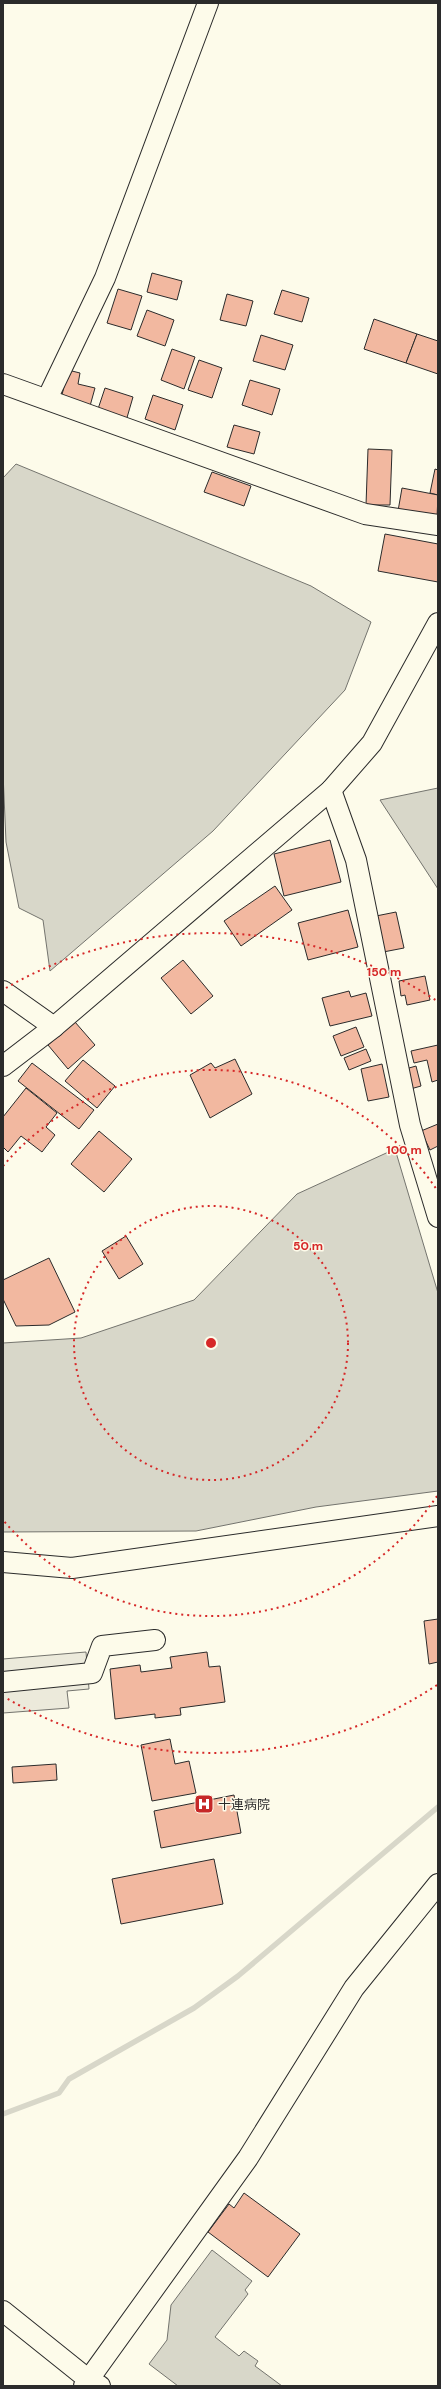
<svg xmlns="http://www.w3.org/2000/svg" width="441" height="2389" font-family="'DM Sans','Noto Sans JP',sans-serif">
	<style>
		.parking { fill: #eceadb; stroke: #74746e }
		.water { fill: #d8d7c9; stroke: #74746e }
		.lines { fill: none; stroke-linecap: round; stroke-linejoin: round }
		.stream { stroke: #d8d7c9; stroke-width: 5.5 }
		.building { fill: #f2b8a0; stroke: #2b2b2b }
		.minor-casing { stroke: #2b2b2b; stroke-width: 22 }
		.minor { stroke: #fdfbea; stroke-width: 20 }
		.ring { fill: none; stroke: #d62828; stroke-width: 2; stroke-dasharray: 2 4 }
		.labels { text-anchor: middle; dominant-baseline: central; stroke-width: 3; stroke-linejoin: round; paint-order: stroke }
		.poi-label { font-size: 13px; fill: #2b2b2b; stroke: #fdfbea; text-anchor: start }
		.centre { fill: #d62828; stroke: #fdfbea; stroke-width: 2 }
		.ring-label { font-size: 12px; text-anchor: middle; font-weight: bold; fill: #d62828; stroke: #fdfbea; stroke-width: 3; stroke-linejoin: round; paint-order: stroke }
	</style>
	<rect width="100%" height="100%" fill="#fdfbea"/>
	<path class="parking" d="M86 1652 89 1689 67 1691 69 1708 3 1713V1659Z"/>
	<g class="water">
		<path d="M16 464 311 586 371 622 345 690 213 831 50 971 43 920 19 908 6 842 3 773V478Z"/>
		<path d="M438 788V889L380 800Z"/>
		<path d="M395 1149 438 1293V1491L316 1507 196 1531 3 1532V1343L81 1338 194 1300 297 1194Z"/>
		<path d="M212 2250 252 2281 245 2290 248 2294 215 2337 239 2356 244 2351 258 2361 255 2366 282 2386H178L149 2364 167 2340 171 2305Z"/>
	</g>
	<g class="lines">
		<path class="stream" d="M3 2114 59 2093 69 2079 194 2008 238 1976 438 1807"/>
	</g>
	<g class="building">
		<path d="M152 273 182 281 177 300 147 292Z"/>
		<path d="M118 289 142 296 131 330 107 323Z"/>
		<path d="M282 290 309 298 302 322 274 314Z"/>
		<path d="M227 294 253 301 246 326 220 320Z"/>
		<path d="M147 310 174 320 165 346 137 336Z"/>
		<path d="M374 319 417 334 406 363 364 349Z"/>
		<path d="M417 334 438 341V374L406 363Z"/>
		<path d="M261 335 293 345 285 370 253 361Z"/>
		<path d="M172 349 195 357 184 389 161 380Z"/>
		<path d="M199 360 222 368 212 398 188 390Z"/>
		<path d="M68 370 80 373 78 384 95 388 90 406 61 399Z"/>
		<path d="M250 380 280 389 272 415 242 405Z"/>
		<path d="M105 388 133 397 126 421 97 412Z"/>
		<path d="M153 395 183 405 175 430 145 419Z"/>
		<path d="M234 425 260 432 254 454 227 447Z"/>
		<path d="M368 449 392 450 390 505H366Z"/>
		<path d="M435 469 438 470V495L430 493Z"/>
		<path d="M212 472 251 486 244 506 204 492Z"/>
		<path d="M402 488 438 495 437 518 398 511Z"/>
		<path d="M385 534 438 544V582L378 571Z"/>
		<path d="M330 840 341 882 284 896 274 854Z"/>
		<path d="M275 886 292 910 241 946 224 921Z"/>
		<path d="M348 910 358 947 308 960 298 923Z"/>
		<path d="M396 912 404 948 378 953 371 917Z"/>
		<path d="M183 960 213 996 191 1014 161 978Z"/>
		<path d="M425 976 430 1000 407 1005 405 995 401 996 399 981Z"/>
		<path d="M349 991 351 997 366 993 372 1016 330 1026 322 998Z"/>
		<path d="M75 1022 95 1045 68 1069 48 1045Z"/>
		<path d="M356 1027 364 1047 341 1056 333 1036Z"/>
		<path d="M438 1045V1080L432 1082 427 1060 414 1063 411 1051Z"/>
		<path d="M366 1049 371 1061 349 1070 344 1058Z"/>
		<path d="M235 1059 252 1094 210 1118 190 1075 211 1063 215 1068Z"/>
		<path d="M83 1060 115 1086 97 1108 65 1081Z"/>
		<path d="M32 1063 94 1110 79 1129 18 1081Z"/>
		<path d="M382 1064 389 1097 368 1101 361 1069Z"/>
		<path d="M416 1066 421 1086 407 1090 402 1070Z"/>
		<path d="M26 1088 57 1113 46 1127 55 1135 42 1152 21 1136 8 1152 3 1147V1117Z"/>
		<path d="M438 1124V1146L430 1150 421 1131Z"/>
		<path d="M99 1131 132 1159 104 1192 71 1164Z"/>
		<path d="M126 1236 143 1264 119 1279 102 1251Z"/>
		<path d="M49 1258 75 1312 49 1325 16 1326 3 1299V1280Z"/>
		<path d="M438 1619V1662L429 1664 424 1621Z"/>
		<path d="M207 1652 209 1667 220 1666 225 1702 180 1708 181 1715 155 1718V1714L115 1719 110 1669 140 1665 141 1672 172 1668 170 1657Z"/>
		<path d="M170 1739 175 1764 189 1761 196 1793 152 1801 141 1745Z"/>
		<path d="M56 1764 57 1780 13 1783 12 1767Z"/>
		<path d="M234 1795 241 1833 161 1848 154 1811Z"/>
		<path d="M214 1859 223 1904 121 1924 112 1879Z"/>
		<path d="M244 2193 300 2234 268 2277 208 2232 229 2204 234 2208Z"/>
	</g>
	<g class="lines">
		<defs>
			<g id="minor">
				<path d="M3 384 365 514 438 525"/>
				<path d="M47 399 105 278 208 3"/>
				<path d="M331 790 356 860 410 1125 438 1217"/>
				<path d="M3 991 54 1027"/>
				<path d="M3 1066 54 1027 331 790 372 743 438 623"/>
				<path d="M3 1562 72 1568 438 1516"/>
				<path d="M3 1682 92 1673 102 1646 155 1640"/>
				<path d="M3 2311 89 2380 100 2386"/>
				<path d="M84 2386 248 2158 354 1988 438 1884"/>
			</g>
		</defs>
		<use href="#minor" class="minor-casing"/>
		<use href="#minor" class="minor"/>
	</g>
	<g class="ring">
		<circle cx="211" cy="1343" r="137"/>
		<path d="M437 1496A273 273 0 0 1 3 1520M3 1166A273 273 0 0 1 437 1190"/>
		<path d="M437 1685A410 410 0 0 1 6 1698M6 988A410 410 0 0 1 437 1001"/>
	</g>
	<defs>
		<symbol id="hospital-square" viewBox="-11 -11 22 22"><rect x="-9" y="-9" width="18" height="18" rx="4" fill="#c62828" stroke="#fdfbea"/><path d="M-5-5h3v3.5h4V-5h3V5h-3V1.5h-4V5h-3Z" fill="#fff"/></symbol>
	</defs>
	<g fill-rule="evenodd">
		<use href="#hospital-square" x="193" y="1793" width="22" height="22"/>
	</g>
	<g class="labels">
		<g class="poi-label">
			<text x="218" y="1804">十連病院</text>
		</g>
	</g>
	<circle cx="211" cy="1343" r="6" class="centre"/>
	<g class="ring-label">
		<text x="384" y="976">150 m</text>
		<text x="404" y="1154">100 m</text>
		<text x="308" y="1250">50 m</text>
	</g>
	<rect width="441" height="2389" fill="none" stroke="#2b2b2b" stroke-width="8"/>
</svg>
